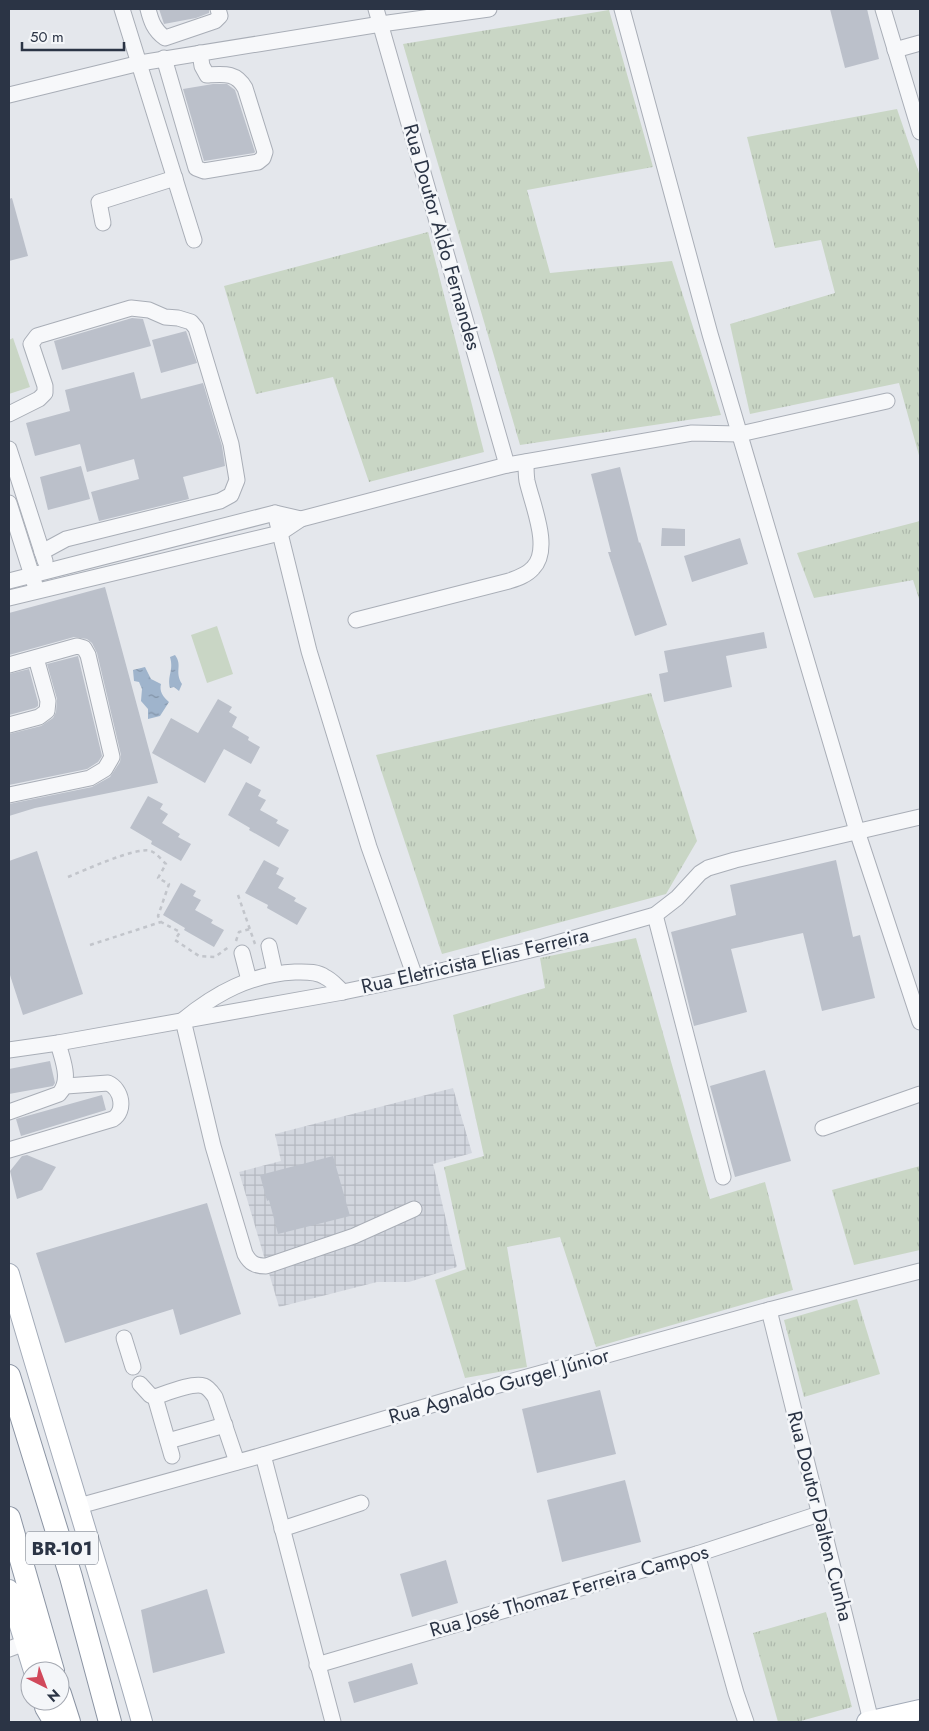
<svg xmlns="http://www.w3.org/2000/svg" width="929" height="1731" font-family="Jost,sans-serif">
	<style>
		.industrial { fill: url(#industrial-grid) }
		.grass { fill: url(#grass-tufts) }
		.park { fill: #c9d6c5 }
		.water { fill: url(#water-ripples) }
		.building { fill: #bbc0ca }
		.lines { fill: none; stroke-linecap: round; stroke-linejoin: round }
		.minor-casing { stroke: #a9aeb7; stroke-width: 17 }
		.major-casing { stroke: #a3abb8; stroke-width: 22 }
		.highway-casing { stroke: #8b94a3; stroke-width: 24 }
		.path { stroke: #c2c5cb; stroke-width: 2.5; stroke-dasharray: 4 4; stroke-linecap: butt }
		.minor { stroke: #f7f8fa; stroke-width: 15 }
		.major { stroke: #fff; stroke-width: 20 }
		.highway { stroke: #fff; stroke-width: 22 }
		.labels { text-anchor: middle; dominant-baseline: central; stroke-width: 5; stroke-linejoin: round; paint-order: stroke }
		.shield { fill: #f4f6f9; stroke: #676e7b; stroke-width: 1 }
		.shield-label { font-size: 19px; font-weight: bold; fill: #2b3445 }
		.street-label { font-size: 20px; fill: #2b3445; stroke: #f4f6f9 }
	</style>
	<defs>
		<pattern id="industrial-grid" width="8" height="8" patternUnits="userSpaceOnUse" patternTransform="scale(1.25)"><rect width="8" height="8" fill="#d2d6de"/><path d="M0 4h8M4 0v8" fill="none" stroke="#b4b8c0"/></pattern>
		<pattern id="grass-tufts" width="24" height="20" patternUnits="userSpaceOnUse" patternTransform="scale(1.25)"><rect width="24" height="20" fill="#c9d6c5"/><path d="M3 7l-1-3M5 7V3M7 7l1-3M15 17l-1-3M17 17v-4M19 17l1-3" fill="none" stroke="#adb8ab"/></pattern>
		<pattern id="water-ripples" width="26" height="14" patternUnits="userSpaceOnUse" patternTransform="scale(1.25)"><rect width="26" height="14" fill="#9fb4cc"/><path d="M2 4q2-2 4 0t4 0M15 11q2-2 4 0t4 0" fill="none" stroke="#8293a7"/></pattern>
	</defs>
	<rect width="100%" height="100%" fill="#e4e7ec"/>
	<path class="industrial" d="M453 1088 472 1153 433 1164 457 1267 409 1282H377L279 1307 239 1172 281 1161 275 1134Z"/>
	<g class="grass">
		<path d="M609 10 653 167 527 190 550 273 672 261 721 415 520 445 403 44Z"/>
		<path d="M897 109 920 176V459L899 383 750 414 730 324 835 293 821 240 775 248 747 137Z"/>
		<path d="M428 232 484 452 369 482 333 377 256 394 224 286Z"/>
		<path d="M920 521V602L913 580 814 598 797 553Z"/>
		<path d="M651 693 697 841 666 894 442 954 376 755Z"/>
		<path d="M636 938 710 1199 765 1182 793 1290 596 1347 560 1237 507 1247 527 1367 465 1378 435 1280 466 1269 444 1167 484 1156 453 1015 545 988 540 958Z"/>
		<path d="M920 1166V1250L854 1265 832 1190Z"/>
		<path d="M857 1299 880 1374 804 1397 784 1320Z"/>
		<path d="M826 1612 852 1707 797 1722H778L753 1633Z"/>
	</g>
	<g class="park">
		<path d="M13 338 30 387 9 394V340Z"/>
		<path d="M217 626 233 674 207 683 191 635Z"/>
	</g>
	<g class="water">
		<path d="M175 655C183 666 174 671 182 684L179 691 174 687 170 688C167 675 174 671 170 657Z"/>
		<path d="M145 667 151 679 161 684C159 691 163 697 169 702L160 716 148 719V709L141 701 142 689 139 682 134 681 133 670Z"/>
	</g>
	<g class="building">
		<path d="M159 9H209V13L196 18 164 24Z"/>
		<path d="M830 9H867L879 59 845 68Z"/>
		<path d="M213 84H227L235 90 255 152 254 153 204 161 183 89Z"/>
		<path d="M12 198 28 256 9 261V199Z"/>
		<path d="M132 318 143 319 151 346 62 370 54 341Z"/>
		<path d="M186 331 197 363 161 373 152 340Z"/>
		<path d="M134 372 141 399 203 383 222 446 225 466 183 477 189 499 99 521 91 492 139 479 134 459 87 472 80 444 35 456 26 423 70 411 65 390Z"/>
		<path d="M81 466 90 499 48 510 40 477Z"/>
		<path d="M620 467 639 543 640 542 667 625 635 636 608 552H611L591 474Z"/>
		<path d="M662 528 685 529V546H661Z"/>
		<path d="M740 538 748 564 692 582 684 556Z"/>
		<path d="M105 587 158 783 35 808 9 816V804L92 787 110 777 120 762 121 755 97 653 92 643 87 639 74 637 9 655V613Z"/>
		<path d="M764 632 767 648 726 656 732 687 664 702 659 674 668 672 664 651Z"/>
		<path d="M78 656 102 756 98 762 87 769 9 785V734L41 726 53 718 56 712 57 699 47 664Z"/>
		<path d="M29 669 38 702V706L35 708 9 715V674Z"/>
		<path d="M218 699 232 707 229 712 237 717 232 727 249 737 248 740 260 747 251 764 224 749 205 783 152 753 171 718 198 733Z"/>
		<path d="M246 782 261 790 258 796 266 800 260 810 278 820 276 823 289 830 279 847 249 830 250 828 228 815Z"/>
		<path d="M148 796 163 804 160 809 168 814 162 823 180 834 178 837 191 844 181 861 151 844 152 841 130 828Z"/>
		<path d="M37 851 83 994 23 1015 9 972V861Z"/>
		<path d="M264 860 279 868 276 874 284 878 278 888 296 898 294 901 307 908 297 925 267 908 268 905 245 893Z"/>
		<path d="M836 860 853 937 860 935 875 998 822 1011 803 933 731 949 747 1012 694 1026 671 932 736 915 730 885Z"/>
		<path d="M181 883 196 891 193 896 201 900 195 910 213 920 211 923 224 930 214 947 184 930 185 928 163 915Z"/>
		<path d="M50 1061 55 1083 53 1086 9 1094V1069Z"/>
		<path d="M765 1070 791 1161 735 1177 710 1086Z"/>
		<path d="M102 1095 106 1110 21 1136 16 1119Z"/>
		<path d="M27 1155 56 1167 42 1190 17 1199 10 1171 22 1156Z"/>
		<path d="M333 1156 350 1216 278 1234 269 1200 267 1201 260 1175Z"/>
		<path d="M207 1203 241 1314 180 1335 173 1309 65 1343 36 1253Z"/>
		<path d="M600 1390 616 1454 537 1473 522 1409Z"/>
		<path d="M625 1480 641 1542 562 1562 547 1500Z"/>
		<path d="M446 1560 458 1603 412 1617 400 1574Z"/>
		<path d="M207 1589 225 1653 153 1673 141 1610Z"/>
		<path d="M412 1663 418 1684 354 1703 348 1682Z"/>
	</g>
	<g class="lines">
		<defs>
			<g id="minor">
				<path d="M122 9 194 240"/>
				<path d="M148 9C151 21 154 30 165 38L215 21 220 16 218 9"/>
				<path d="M376 9 507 465"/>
				<path d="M622 9 710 334 857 831 920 1022"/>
				<path d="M883 9 920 132"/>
				<path d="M895 50 920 43"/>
				<path d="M164 58 196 168 204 171 258 162 263 158 265 152 245 88C236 72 224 74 207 75L202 66 200 53"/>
				<path d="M9 95 140 63 381 24 489 9"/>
				<path d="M103 223 99 202 175 178"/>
				<path d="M9 414 39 399 45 393V386L31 344 37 336 131 308 149 310 165 317 178 318 191 322 196 328 231 444 237 480 231 495 220 501 66 539 42 552"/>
				<path d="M9 449 45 561"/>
				<path d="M9 503 35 585"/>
				<path d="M275 513 309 651 369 847 415 977"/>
				<path d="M9 581 275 513 301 519"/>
				<path d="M9 598 280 533 301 519 507 465 692 433 740 434 887 401"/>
				<path d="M356 620 509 581C518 578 527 575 533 568 552 549 532 504 527 481 526 475 526 468 526 462"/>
				<path d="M9 665 77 646 84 648 88 655 112 757 105 769 90 778 9 795"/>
				<path d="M9 725 39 717 47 711 48 701 36 658"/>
				<path d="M655 915 723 1177"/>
				<path d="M269 946 275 973"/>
				<path d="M242 953 249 980"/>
				<path d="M343 992C337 987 332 980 325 977 317 971 305 972 295 972 251 974 216 993 183 1020L213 1146 245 1254C250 1263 255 1266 266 1266L354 1236 414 1209"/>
				<path d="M9 1050 58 1043 343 992 415 977 543 947 655 915 677 898 700 873 708 868 735 860 920 817"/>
				<path d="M9 1112 59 1094C72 1080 62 1059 58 1043"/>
				<path d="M823 1128 920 1094"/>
				<path d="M9 1150 113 1119C126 1111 122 1089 108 1083L66 1086"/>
				<path d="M769 1310 871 1721"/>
				<path d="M124 1338 133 1367"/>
				<path d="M140 1384 150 1395 155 1397C167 1393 193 1382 204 1386 209 1388 212 1393 215 1397L237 1462"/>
				<path d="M155 1397 172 1456"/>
				<path d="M168 1441 225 1425"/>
				<path d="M263 1455 333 1722"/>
				<path d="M79 1506 263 1455 495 1386 769 1310 920 1271"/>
				<path d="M282 1529 361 1503"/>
				<path d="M697 1554 736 1693 746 1722"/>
				<path d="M9 1649 25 1643"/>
				<path d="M317 1665 697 1554 819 1514"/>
			</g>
			<g id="major">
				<path d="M9 1274C52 1424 100 1572 142 1722"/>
				<path d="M9 1590 34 1671"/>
				<path d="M867 1722 920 1710"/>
			</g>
			<g id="highway">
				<path d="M9 1376 71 1577 110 1722"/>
				<path d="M9 1518 53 1671"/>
				<path d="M60 1694 69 1722"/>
				<path d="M46 1707 55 1722"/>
			</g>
		</defs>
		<use href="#minor" class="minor-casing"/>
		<use href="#major" class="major-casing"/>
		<use href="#highway" class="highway-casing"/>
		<g class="path">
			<path d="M68 877C83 871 137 846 151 851 156 853 162 860 166 864L158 878 169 884 158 916 161 922 180 932 175 940 199 956 215 957 230 946"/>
			<path d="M238 895 255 944"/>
			<path d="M236 941 239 932 250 929"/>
			<path d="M90 945 161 922"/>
		</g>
		<use href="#minor" class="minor"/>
		<use href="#major" class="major"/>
		<use href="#highway" class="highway"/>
	</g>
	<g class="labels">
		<rect class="shield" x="26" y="1531.5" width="72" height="33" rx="4"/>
		<g class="shield-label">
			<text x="62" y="1548">BR-101</text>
		</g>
		<g class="street-label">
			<text transform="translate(442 237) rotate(74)">Rua Doutor Aldo Fernandes</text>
			<text transform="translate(475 961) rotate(-13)">Rua Eletricista Elias Ferreira</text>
			<text transform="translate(499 1386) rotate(-16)">Rua Agnaldo Gurgel Júnior</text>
			<text transform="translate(820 1516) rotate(76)">Rua Doutor Dalton Cunha</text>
			<text transform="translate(569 1591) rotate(-16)">Rua José Thomaz Ferreira Campos</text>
		</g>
	</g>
	<rect width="929" height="1731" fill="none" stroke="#2b3445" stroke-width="20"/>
	<g transform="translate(45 1686) rotate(138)"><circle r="24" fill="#f4f6f9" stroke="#a4a8b1"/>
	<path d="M0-4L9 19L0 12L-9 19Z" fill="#d1495b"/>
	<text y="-8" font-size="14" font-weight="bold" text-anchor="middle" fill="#2b3445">N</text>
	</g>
	<path d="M22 42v8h102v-8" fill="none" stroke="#2b3445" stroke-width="2.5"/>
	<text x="30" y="42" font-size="15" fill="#2b3445" stroke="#f4f6f9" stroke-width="4" paint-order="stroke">50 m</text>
</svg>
